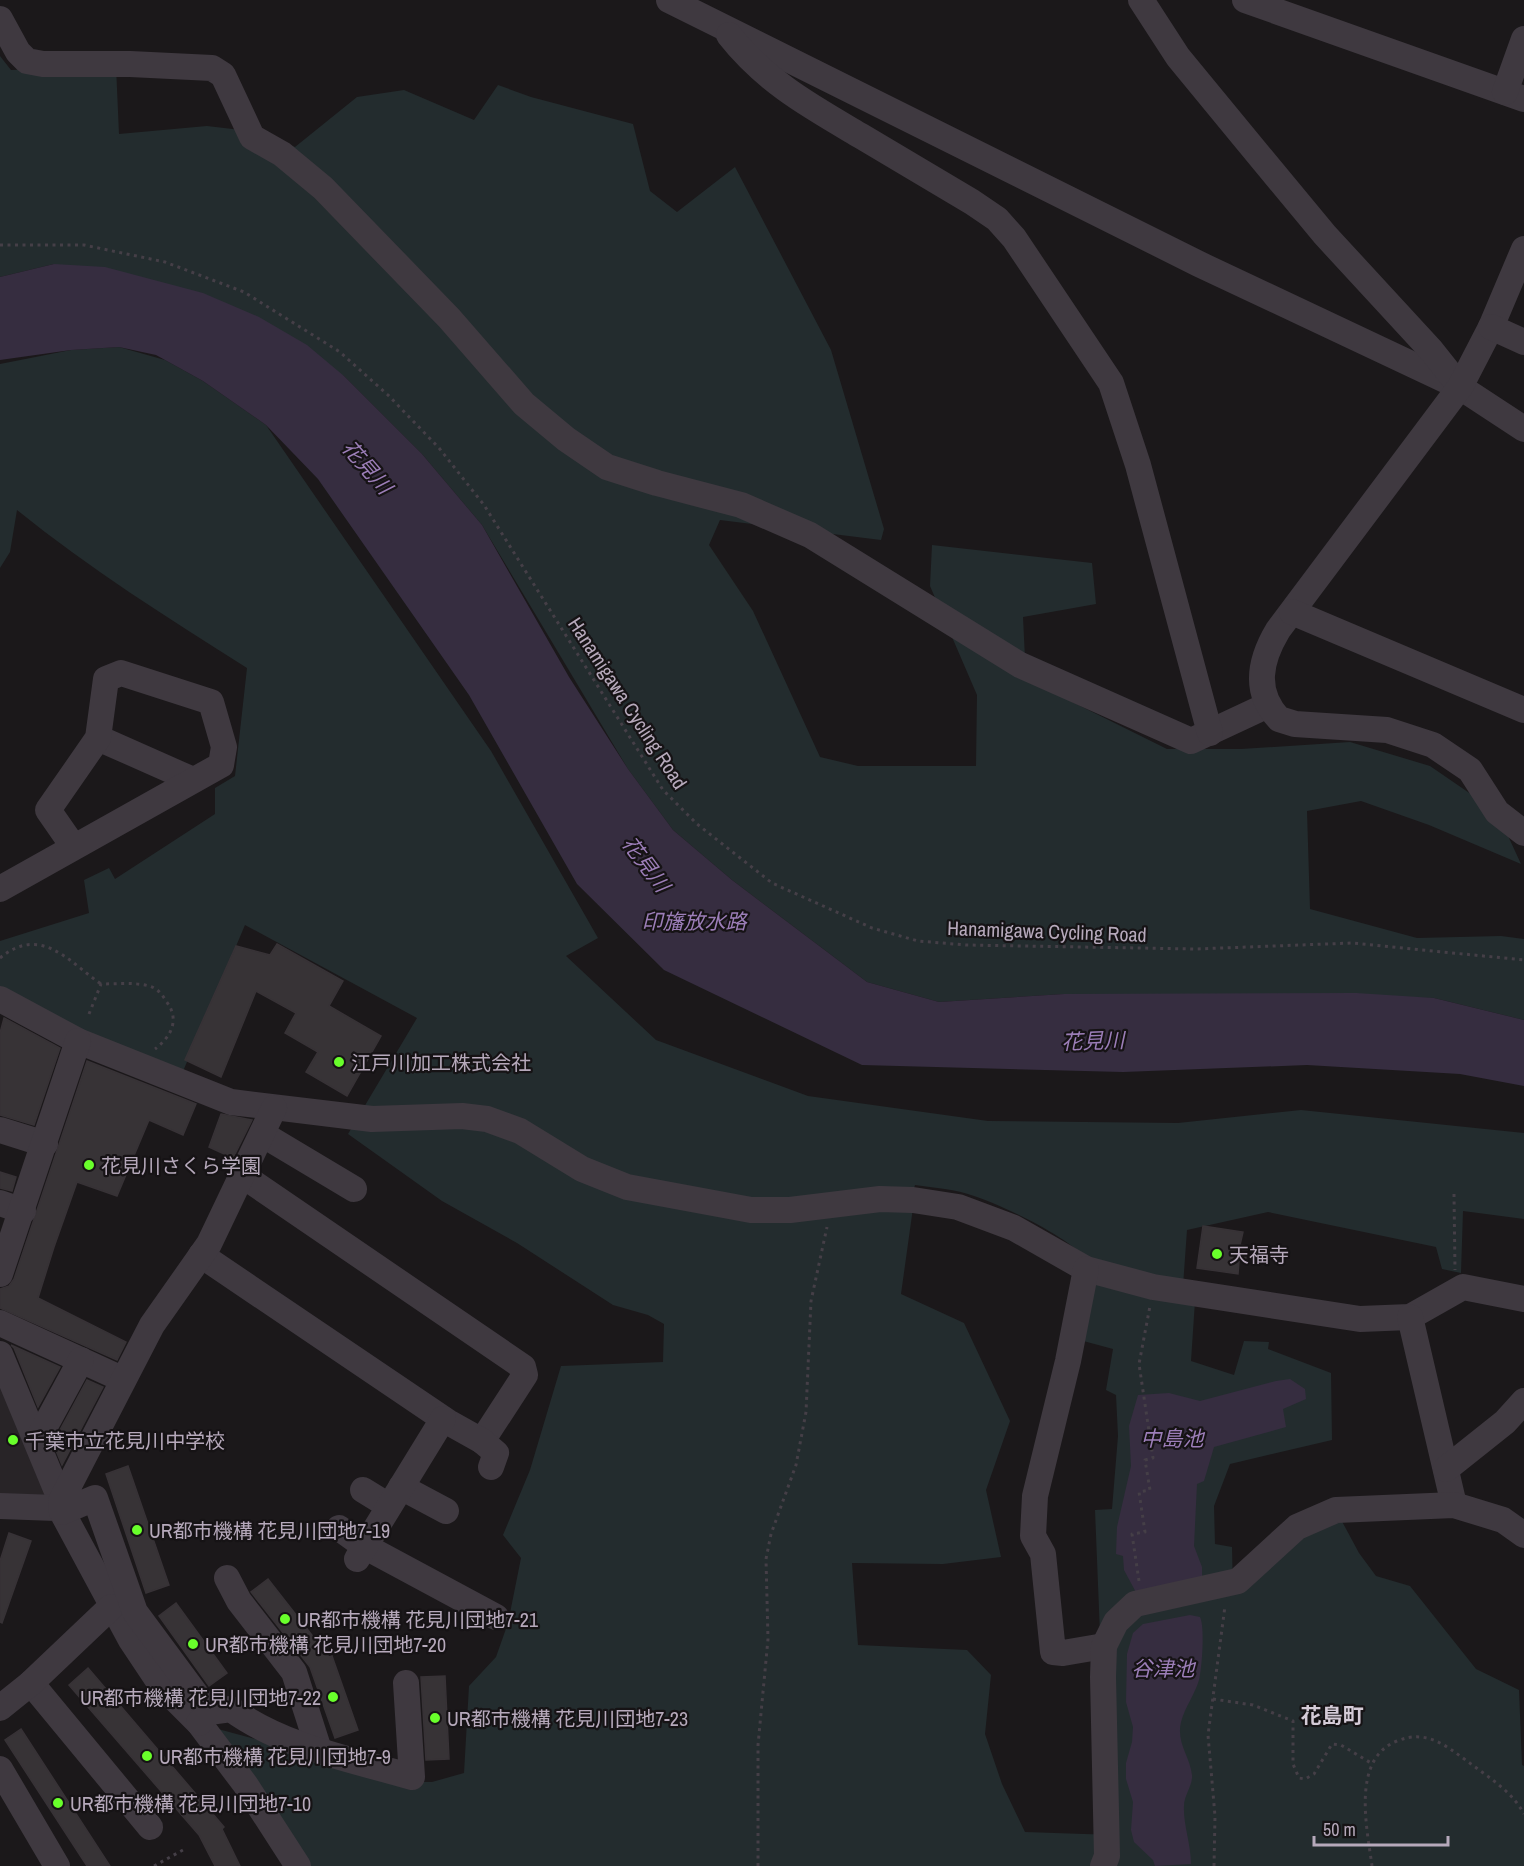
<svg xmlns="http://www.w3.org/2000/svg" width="1524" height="1866" font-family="'Archivo Narrow','Noto Sans JP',sans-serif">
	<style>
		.built { fill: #282427 }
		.green { fill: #232c2e; fill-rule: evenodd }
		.water { fill: #362d40 }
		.building { fill: #373336; stroke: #373236; stroke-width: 1.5 }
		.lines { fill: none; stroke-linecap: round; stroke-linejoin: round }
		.path { stroke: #453f47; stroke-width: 3; stroke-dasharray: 3 4.5; stroke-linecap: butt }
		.minor { stroke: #3f3940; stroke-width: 26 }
		.poi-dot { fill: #69ff2b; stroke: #161315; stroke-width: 2 }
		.labels { text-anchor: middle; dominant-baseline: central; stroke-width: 4.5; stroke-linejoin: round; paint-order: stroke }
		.street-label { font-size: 20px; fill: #b6a9bb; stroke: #161315 }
		.poi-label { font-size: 20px; fill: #b6a9bb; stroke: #161315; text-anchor: start }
		.water-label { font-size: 21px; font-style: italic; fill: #9c7eb8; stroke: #161315 }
		.neighbourhood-label { font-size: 21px; font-weight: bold; fill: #d4cbd7; stroke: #161315 }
	</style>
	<rect width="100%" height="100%" fill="#1b181a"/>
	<path class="built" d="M0 1386 52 1498 0 1495Z"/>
	<g class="green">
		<path d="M0 56 11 70 116 66 119 134 207 126 259 132 295 147 357 97 404 90 474 120 498 85 531 97 633 124 650 191 677 212 735 167 831 350 884 529 881 540 720 520 709 545 753 611 820 757 858 766H976L977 695 930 586 932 545 1092 563 1096 604 1023 617 1026 679 1167 749H1241L1350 742 1430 766 1497 812 1521 864 1429 825 1361 801 1307 811 1310 909 1417 938 1501 936 1524 939V1020L1434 998 1064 994 939 1002 867 982 732 880 673 830 628 769 482 525 422 454 344 376 54 264 0 277Z"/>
		<path d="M119 347 165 360 203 381 266 425 491 751 598 938 566 956 656 1040 808 1096 988 1121 1178 1123 1301 1110 1524 1133V1219L1463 1211 1461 1273 1442 1269 1436 1247 1268 1212 1187 1230 1183 1286 1195 1301 1191 1361 1234 1375 1244 1341 1269 1342 1268 1349 1331 1373 1332 1440 1230 1464 1214 1506 1215 1544 1232 1547 1233 1593 1271 1559 1338 1514 1359 1553 1376 1576 1410 1586 1476 1669 1519 1690 1522 1765 1524 1766V1866H309L218 1729 415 1782H432L464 1773 469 1686 496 1657 508 1623 521 1558 503 1535 530 1470 561 1366 663 1362 664 1324 648 1315 613 1305 517 1243 442 1201 348 1134 417 1018 245 925 181 1076 21 1003 0 987V941L89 913 84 880 109 868 115 879 215 814V788L235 776 247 668C168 618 90 569 17 510L10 552 0 568V364L71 350ZM915 1185C934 1188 956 1189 974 1196 1004 1206 1071 1238 1089 1262L1076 1339 1113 1349 1106 1390 1116 1395 1118 1436 1112 1509 1095 1510 1100 1634 1114 1835 1025 1832 1002 1784 985 1734 991 1675 967 1650 858 1645 852 1563 943 1564 1001 1557 986 1490 1010 1421 964 1323 901 1294 913 1208 909 1207Z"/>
	</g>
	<g class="water">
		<path d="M54 264 105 267 203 293 259 317 307 345 344 376 422 454 482 525 569 677 628 769 673 830 732 880 867 982 939 1002 1064 994 1356 993 1434 998 1524 1020V1086L1460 1074 1307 1065 1123 1072 862 1065 664 970 577 884 469 695 318 479 266 425 203 381 156 355 119 347 71 350 0 360V277Z"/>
		<path d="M1290 1379 1305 1389 1306 1399 1283 1409 1286 1427 1214 1447 1204 1481 1197 1484 1194 1546 1202 1567V1585L1138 1596 1124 1570 1123 1556 1116 1554 1117 1527 1131 1466 1129 1426 1138 1395 1169 1393 1200 1401 1276 1381Z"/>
		<path d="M1190 1615 1200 1617C1205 1627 1202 1668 1199 1680 1195 1694 1185 1707 1181 1722 1176 1743 1190 1756 1192 1775 1193 1785 1184 1795 1184 1806 1183 1824 1191 1844 1191 1864L1155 1866 1153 1860 1134 1842 1131 1830 1133 1802 1126 1779V1763L1132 1742 1133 1727 1126 1702 1127 1654 1133 1633 1143 1624Z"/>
	</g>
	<g class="building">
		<path d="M277 944 343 981 329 1006 381 1036 347 1096 306 1072 318 1052 285 1033 296 1013 256 991 221 1077 185 1060 236 946 270 955Z"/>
		<path d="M4 1018 60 1048 34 1125 0 1115V1033Z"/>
		<path d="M87 1061 196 1104 183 1135 149 1120 117 1196 77 1182 54 1247 38 1298 126 1342 117 1360 0 1308V1289L9 1286 14 1279Z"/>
		<path d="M221 1114 252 1120 233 1158 209 1147Z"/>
		<path d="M0 1172 16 1177 12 1191 0 1188Z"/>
		<path d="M1203 1226 1243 1232 1240 1245 1248 1246 1245 1262 1239 1261 1238 1274 1197 1268Z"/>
		<path d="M11 1345 60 1367 38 1407 14 1348Z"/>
		<path d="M87 1380 103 1387 62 1465 53 1443Z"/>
		<path d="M128 1466 169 1585 146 1593 106 1474Z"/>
		<path d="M9 1533 31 1541 2 1623 0 1622V1561Z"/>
		<path d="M268 1579 329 1657 332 1656 358 1730 335 1738 310 1667 251 1592Z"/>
		<path d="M176 1603 227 1673 209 1686 159 1616Z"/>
		<path d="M88 1668 224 1827 222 1829 240 1866H215L199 1835 69 1685Z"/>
		<path d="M445 1676 449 1759 426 1760 421 1677Z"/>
		<path d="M21 1729 110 1866H87L5 1740Z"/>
	</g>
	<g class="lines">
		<g class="path">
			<path d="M0 245H84L165 262 244 292 340 352 388 395 439 448 484 505 663 790 697 824 772 883 872 928 918 941 966 945 1196 949 1352 943 1524 960"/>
			<path d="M0 958C41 924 69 962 101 984"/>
			<path d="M89 1014 101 984C116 984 135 982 149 986 157 988 162 994 166 1001 180 1019 172 1036 155 1049"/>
			<path d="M1454 1194 1455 1270"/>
			<path d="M1139 1581 1132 1534 1145 1532 1139 1492 1150 1490 1145 1460 1153 1458 1139 1364 1150 1306"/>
			<path d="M1213 1699 1253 1705 1293 1721V1764L1299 1778 1305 1779 1314 1774 1332 1744 1341 1745 1371 1763"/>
			<path d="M154 1866 183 1850"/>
			<path d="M758 1866V1745L768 1639 766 1559 771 1534 796 1465 806 1412 811 1301 827 1227"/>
			<path d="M1214 1866 1215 1816 1208 1735 1225 1606"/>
			<path d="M1372 1866C1367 1828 1351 1759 1397 1741 1426 1729 1445 1745 1467 1761 1488 1777 1512 1791 1524 1814"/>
		</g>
		<g class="minor">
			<path d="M669 0 1199 264 1460 387 1524 429"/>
			<path d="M1141 0 1178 57 1243 136 1325 235 1431 350 1458 384"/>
			<path d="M1245 0 1524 99"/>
			<path d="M0 19 18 52 27 61 43 64H130L212 68 223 75 252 137 282 154 323 188 449 318 524 404 566 439 607 467 657 483 741 505 810 535 1020 665 1191 741 1268 705"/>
			<path d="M729 35C766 82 810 106 861 136 898 158 935 180 972 202L997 219 1014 238 1111 383 1138 465 1210 733"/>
			<path d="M1505 92 1524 39"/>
			<path d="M1524 249 1491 327 1460 387 1278 630C1260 660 1253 691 1279 719L1295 724 1387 730 1433 745 1470 770 1497 812 1524 833"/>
			<path d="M1491 327 1524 342"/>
			<path d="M1292 612 1524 710"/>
			<path d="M98 738 193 780"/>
			<path d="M0 889 221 765 224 747 211 702 121 673 106 679 98 738 48 810 73 846"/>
			<path d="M0 999 78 1041 231 1102 372 1119 462 1116 487 1119 520 1131 582 1169 627 1187 751 1210H790L880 1199 913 1200 958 1207 1014 1228 1086 1269 1153 1287 1360 1319 1410 1317 1463 1287 1524 1299"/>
			<path d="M0 1130 45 1144"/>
			<path d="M262 1134 354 1189"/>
			<path d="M242 1175 523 1367 525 1375 482 1441"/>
			<path d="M0 1203 23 1211"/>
			<path d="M201 1255 448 1422 482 1441 496 1453 491 1467"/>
			<path d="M1086 1269 1068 1361 1035 1496 1033 1536 1043 1554 1053 1652 1063 1653 1104 1646"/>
			<path d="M0 1274 78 1041"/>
			<path d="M1410 1317 1454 1505"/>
			<path d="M0 1323 122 1379"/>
			<path d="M0 1354 61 1501"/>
			<path d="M37 1441 81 1360"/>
			<path d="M1446 1469 1505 1422 1524 1401"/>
			<path d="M401 1487 446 1511"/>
			<path d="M363 1490 389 1506"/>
			<path d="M0 1506 56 1508 62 1512 131 1640 161 1685 199 1723 245 1784 298 1866"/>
			<path d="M339 1528 364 1546 496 1617"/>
			<path d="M357 1559 443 1419"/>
			<path d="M227 1578 239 1601 294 1672 319 1750"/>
			<path d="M31 1683 150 1827"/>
			<path d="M0 1708 31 1683 111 1607"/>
			<path d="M209 1712 135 1612 95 1498 62 1512 61 1501 152 1325 209 1244 274 1108"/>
			<path d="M199 1723 209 1712 231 1709C283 1747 351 1759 412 1777L406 1683"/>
			<path d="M0 1769 57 1866"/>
			<path d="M1103 1866 1107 1856 1103 1677 1104 1646 1116 1622 1135 1604 1238 1581 1297 1527 1336 1510 1454 1505 1503 1520 1524 1535"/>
		</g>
	</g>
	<g class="poi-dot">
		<circle cx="339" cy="1062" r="6"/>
		<circle cx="89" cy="1165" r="6"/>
		<circle cx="1217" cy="1254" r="6"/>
		<circle cx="13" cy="1440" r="6"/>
		<circle cx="137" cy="1530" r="6"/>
		<circle cx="285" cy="1619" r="6"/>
		<circle cx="193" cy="1644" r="6"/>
		<circle cx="333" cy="1697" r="6"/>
		<circle cx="435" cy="1718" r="6"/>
		<circle cx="147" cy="1756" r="6"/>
		<circle cx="58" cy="1803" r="6"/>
	</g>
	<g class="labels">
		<g class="street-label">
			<text transform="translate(628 703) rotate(57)">Hanamigawa Cycling Road</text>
			<text transform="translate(1047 931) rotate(2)">Hanamigawa Cycling Road</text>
		</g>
		<g class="poi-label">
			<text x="351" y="1062">江戸川加工株式会社</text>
			<text x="101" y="1165">花見川さくら学園</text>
			<text x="1229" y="1254">天福寺</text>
			<text x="25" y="1440">千葉市立花見川中学校</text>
			<text x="149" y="1530">UR都市機構 花見川団地7-19</text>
			<text x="297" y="1619">UR都市機構 花見川団地7-21</text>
			<text x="205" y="1644">UR都市機構 花見川団地7-20</text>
			<text x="321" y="1697" text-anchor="end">UR都市機構 花見川団地7-22</text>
			<text x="447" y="1718">UR都市機構 花見川団地7-23</text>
			<text x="159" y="1756">UR都市機構 花見川団地7-9</text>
			<text x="70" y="1803">UR都市機構 花見川団地7-10</text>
		</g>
		<g class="water-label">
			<text transform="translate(367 467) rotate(49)">花見川</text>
			<text transform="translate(646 864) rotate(53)">花見川</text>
			<text x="694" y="921">印旛放水路</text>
			<text transform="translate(1093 1041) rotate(-2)">花見川</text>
			<text x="1172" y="1438">中島池</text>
			<text x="1163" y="1668">谷津池</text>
		</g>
		<g class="neighbourhood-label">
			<text x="1332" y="1715">花島町</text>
		</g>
	</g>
	<path d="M1314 1836v9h134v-9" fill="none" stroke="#b6a9bb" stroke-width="3"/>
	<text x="1323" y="1836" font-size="18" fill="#b6a9bb" stroke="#161315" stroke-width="4.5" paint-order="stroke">50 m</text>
</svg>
